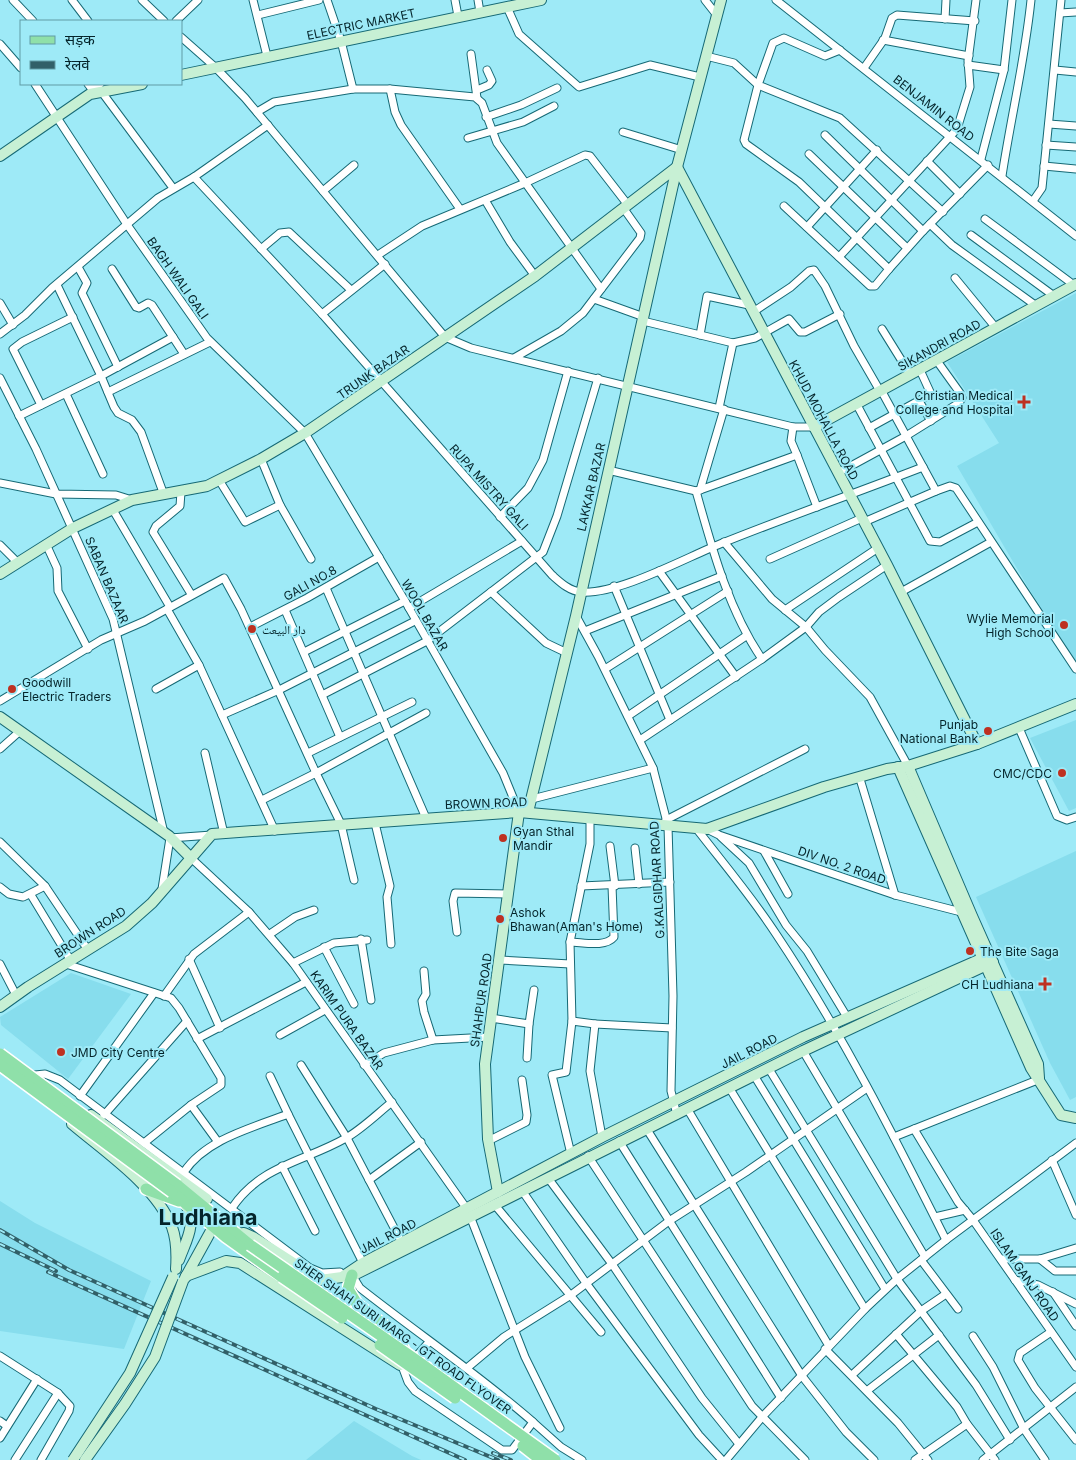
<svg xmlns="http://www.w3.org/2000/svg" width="1076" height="1460" font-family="Inter,'Noto Naskh Arabic','Noto Sans Devanagari',sans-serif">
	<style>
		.built { fill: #87dded }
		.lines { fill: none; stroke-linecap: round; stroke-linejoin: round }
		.street-casing { stroke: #166975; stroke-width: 9 }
		.secondary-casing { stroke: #166975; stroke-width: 12 }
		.primary-casing { stroke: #fff; stroke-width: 14 }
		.street { stroke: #fff; stroke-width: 7 }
		.secondary { stroke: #c7f0d4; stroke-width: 10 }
		.primary { stroke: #8fe0a9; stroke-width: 11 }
		.rail-casing { stroke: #326068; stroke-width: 4 }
		.rail { stroke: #9eeaf7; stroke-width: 2; stroke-dasharray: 5.5; stroke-linecap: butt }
		.secondary-bridge-casing { stroke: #166975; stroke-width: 12; stroke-linecap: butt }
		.primary-bridge-casing { stroke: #fff; stroke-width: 14; stroke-linecap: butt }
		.secondary-bridge { stroke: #c7f0d4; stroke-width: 10 }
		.primary-bridge { stroke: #8fe0a9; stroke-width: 11 }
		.poi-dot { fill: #be3121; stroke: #9eeaf7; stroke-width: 2 }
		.labels { text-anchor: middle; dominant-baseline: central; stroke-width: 4; stroke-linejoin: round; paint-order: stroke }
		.street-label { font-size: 12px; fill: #04242a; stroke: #9eeaf7 }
		.poi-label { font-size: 12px; fill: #04242a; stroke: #9eeaf7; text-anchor: start }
		.town-label { font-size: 22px; font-weight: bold; fill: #04242a; stroke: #9eeaf7 }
	</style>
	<rect width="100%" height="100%" fill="#9eeaf7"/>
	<g class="built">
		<path d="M1076 293V661L1029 589 957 466 999 443 947 362Z"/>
		<path d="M1076 720V808L1069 811 1030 738Z"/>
		<path d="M1076 851V1097L1070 1100 1050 1063 976 897Z"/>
		<path d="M71 973 131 994 68 1079 1 1025 0 1017Z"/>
		<path d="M0 1201 35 1223 151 1281 124 1349 0 1331Z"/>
		<path d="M354 1421 412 1456 421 1460H306Z"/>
	</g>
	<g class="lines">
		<defs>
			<g id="street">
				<path d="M13 0 33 21"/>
				<path d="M72 0 88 21"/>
				<path d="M142 0 164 21"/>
				<path d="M253 0 267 56"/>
				<path d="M327 0 341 41 353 89"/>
				<path d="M455 0 458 16"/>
				<path d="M478 0 480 12"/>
				<path d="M705 0 716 14"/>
				<path d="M776 0 1076 236"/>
				<path d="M507 7 519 34 579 87 650 65 700 77"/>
				<path d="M1060 13 1076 12"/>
				<path d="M258 15 319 0"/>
				<path d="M945 19 946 0"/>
				<path d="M176 21 198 0"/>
				<path d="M181 37 215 67 245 98 445 337 471 348 793 427H814"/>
				<path d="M883 40 969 56"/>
				<path d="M0 44 21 68"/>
				<path d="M840 50 825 56 784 38 773 43 758 85 744 140 746 144 799 182 889 269 923 231 988 165"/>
				<path d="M471 54 477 98"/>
				<path d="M706 56 734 63 758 85 840 118 943 212"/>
				<path d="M968 65 1004 70"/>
				<path d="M864 68 885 38 892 18 897 15 975 21"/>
				<path d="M1055 70 1076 72"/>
				<path d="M35 84 128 226 207 338 305 433 405 601 503 773 519 812"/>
				<path d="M88 84 95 93"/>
				<path d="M390 89 395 112 401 125 460 209"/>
				<path d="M93 90 100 84"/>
				<path d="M477 90 489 85 492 81 487 70"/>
				<path d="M101 91 173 188"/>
				<path d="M257 112 274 102 353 89H390L475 97 482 103 497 143 601 289"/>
				<path d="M486 117 521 105 557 88"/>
				<path d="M1049 124 1076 126"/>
				<path d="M623 132 682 150"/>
				<path d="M825 135 923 231"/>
				<path d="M468 138 523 122 554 106"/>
				<path d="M1046 145 1076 147"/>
				<path d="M809 154 907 248"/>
				<path d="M981 159 1004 70 1012 0"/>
				<path d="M927 161 960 194"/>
				<path d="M1044 166 1076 169"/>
				<path d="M1002 176C1011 117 1025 59 1031 0"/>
				<path d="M194 177 322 314 552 575C560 582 569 591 581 592 618 595 685 558 720 544 787 517 856 493 923 467"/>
				<path d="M323 191 354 165"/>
				<path d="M485 200 510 242 535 276"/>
				<path d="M1033 201 1042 188 1061 0"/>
				<path d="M784 206 870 286H875L889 269"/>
				<path d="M985 219 1074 285"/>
				<path d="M930 224 952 245 1035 305"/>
				<path d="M807 227 877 150"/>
				<path d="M971 235 1054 296"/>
				<path d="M261 249 280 233 289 232 351 290"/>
				<path d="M378 255 422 226 525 183 585 155 590 156 628 205"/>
				<path d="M839 257 957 129 970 87 968 61 976 0"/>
				<path d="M78 267 87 283 82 293 118 367"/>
				<path d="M112 269 136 307 139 308 148 303 152 305 184 354"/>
				<path d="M955 278 996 328"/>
				<path d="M57 285 101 376 114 407 118 413 132 420 141 432 164 495"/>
				<path d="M594 299 644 317"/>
				<path d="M0 303 13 325"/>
				<path d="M753 312 791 287 809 271 814 270 825 286 854 346 880 391"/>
				<path d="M322 314 385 264"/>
				<path d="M643 321 733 343 755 338 789 319 800 332H805L840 314"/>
				<path d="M882 329 910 374"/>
				<path d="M0 334 25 315 52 288 158 198 194 177 268 125"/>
				<path d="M700 335 707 296 749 305"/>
				<path d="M514 358 561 331 583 313 640 238 641 233 624 209"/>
				<path d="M0 378 36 449 113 619 164 833"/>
				<path d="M881 390 936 491 950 486 956 488 1076 669"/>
				<path d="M108 392 210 342"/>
				<path d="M66 394 103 474"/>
				<path d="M919 401 931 421"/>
				<path d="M41 405 13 349 22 342 73 317"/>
				<path d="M857 405 930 541 940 542 978 522"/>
				<path d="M719 408 733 343"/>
				<path d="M724 409 700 490 797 455 791 441 793 427"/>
				<path d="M19 416 101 376 173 337"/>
				<path d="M869 428 931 394 920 370"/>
				<path d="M797 455 817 507"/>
				<path d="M261 459 280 505 311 559"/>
				<path d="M608 470 696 491 700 490"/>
				<path d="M838 473 906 436 959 403 962 398 960 393 937 361"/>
				<path d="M219 480 245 522 280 505"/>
				<path d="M0 483 56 494 116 495 132 500"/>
				<path d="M696 491C712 548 728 609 762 659"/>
				<path d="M181 492 180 506 156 526 153 532 191 594"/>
				<path d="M113 510 170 607"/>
				<path d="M500 517 528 488 543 460 568 371"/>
				<path d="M864 522 936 491"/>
				<path d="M724 542 772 599 806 627 825 650 870 697 908 766"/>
				<path d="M46 544 57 568 58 591 88 649"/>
				<path d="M0 545 18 563"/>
				<path d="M770 559 862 518"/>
				<path d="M659 571 736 677"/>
				<path d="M614 586 670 720"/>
				<path d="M326 588 426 818"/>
				<path d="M491 592 546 643 567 653"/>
				<path d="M901 592 991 542"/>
				<path d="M409 608 522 541"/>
				<path d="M167 609 199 665 275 831"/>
				<path d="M285 610 340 737"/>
				<path d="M785 610 878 548"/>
				<path d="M576 616 598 656 653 768 668 826 673 996 671 1091 677 1115"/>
				<path d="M250 627 307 598 379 557"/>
				<path d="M585 631 722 576"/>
				<path d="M304 652 405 601"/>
				<path d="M605 669 728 591"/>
				<path d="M156 689 199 665"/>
				<path d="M322 695 427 641 543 552 557 516 598 378"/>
				<path d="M0 701 101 640 145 621 224 578 241 609 316 773 426 713"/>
				<path d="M222 715 279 690 415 621"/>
				<path d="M628 716 746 636"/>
				<path d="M1019 728 1057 816 1067 820 1076 817"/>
				<path d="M640 740 762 659 806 627 819 612 839 597 887 565"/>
				<path d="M0 749 19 732"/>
				<path d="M205 753 224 834"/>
				<path d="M308 753 412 702"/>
				<path d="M860 779 895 895"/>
				<path d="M532 799 653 768"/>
				<path d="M262 800 316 773 341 824 354 880"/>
				<path d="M666 820 805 749"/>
				<path d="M375 823 390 886 387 897 391 944"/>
				<path d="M696 828C723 863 752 897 776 934 841 1031 894 1136 946 1240L1076 1143"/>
				<path d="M707 829 719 835 895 895 965 913"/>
				<path d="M721 837 749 863 786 925 807 951 847 1017"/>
				<path d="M0 842 45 886"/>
				<path d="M610 846 615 886"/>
				<path d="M635 848 639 884"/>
				<path d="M764 851 788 894"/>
				<path d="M191 858 249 912 293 963 467 1209"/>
				<path d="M581 886 670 882"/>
				<path d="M0 887 9 894 23 897 45 886 88 950"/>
				<path d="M162 889 170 838 212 835"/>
				<path d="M31 895 71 961"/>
				<path d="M457 932 453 901 455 893 508 894"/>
				<path d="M270 934 295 917 314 910"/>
				<path d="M361 939 371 1000"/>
				<path d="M570 942C582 942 605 948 614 937L612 886"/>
				<path d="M324 947 354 1004"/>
				<path d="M189 959 220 1028"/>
				<path d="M500 960 570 964"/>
				<path d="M293 963 334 943 367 940"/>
				<path d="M0 964 16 995"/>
				<path d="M66 964 171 998 179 1008 221 1078V1085L191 1105 144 1143"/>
				<path d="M424 971 426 994 422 1001 424 1012 433 1040 489 1037"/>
				<path d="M164 996 194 954 249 912"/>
				<path d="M491 1018 529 1024 534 990"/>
				<path d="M572 1021 570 942 590 844V819"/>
				<path d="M280 1035 325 1010"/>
				<path d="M197 1039 306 982"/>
				<path d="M803 1051 925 1257"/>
				<path d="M527 1058 529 1024"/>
				<path d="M301 1065 347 1138 402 1243"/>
				<path d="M364 1065 384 1053 433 1040"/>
				<path d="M769 1069 897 1279 976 1385 1010 1440"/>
				<path d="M35 1075 45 1074 60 1080 310 1268 322 1273 340 1272 342 1277"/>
				<path d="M270 1076 288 1114"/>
				<path d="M755 1077 885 1289"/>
				<path d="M730 1089 865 1309"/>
				<path d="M80 1096 154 993"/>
				<path d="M191 1105 218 1142"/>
				<path d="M688 1110 829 1346"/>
				<path d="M104 1115 187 1021"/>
				<path d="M646 1128 802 1376 846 1432 874 1460"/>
				<path d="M914 1129 958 1202 973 1220 1076 1367"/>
				<path d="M602 1137 590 1071 595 1024 672 1028"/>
				<path d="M894 1137 1040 1079"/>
				<path d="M488 1141 526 1122 527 1115 522 1080"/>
				<path d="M619 1141 781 1398"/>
				<path d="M571 1154 552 1075 566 1072 572 1021 595 1024"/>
				<path d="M588 1156 752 1406 805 1460"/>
				<path d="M1052 1160 1076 1215"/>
				<path d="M282 1166 315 1231"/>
				<path d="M184 1172C206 1139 252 1128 288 1114L363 1263"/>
				<path d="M548 1178 612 1264 702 1398 739 1444"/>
				<path d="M369 1180 421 1142"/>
				<path d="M523 1192 586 1283 699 1435 722 1460"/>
				<path d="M494 1204 601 1332"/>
				<path d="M232 1208C261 1165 304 1162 346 1138 362 1129 377 1114 392 1102"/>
				<path d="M470 1216 525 1357 560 1428"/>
				<path d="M935 1217 965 1210"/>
				<path d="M1001 1259H1040L1076 1248"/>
				<path d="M1040 1259 1055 1271H1076"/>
				<path d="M921 1260 958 1309"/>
				<path d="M352 1275 360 1288C417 1333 478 1374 533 1422L512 1450H502L415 1391 408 1382 402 1366"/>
				<path d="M1015 1280 1038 1285 1076 1304"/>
				<path d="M1053 1292 1076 1326"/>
				<path d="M1051 1332 1020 1353 1018 1360 1035 1388 1076 1440"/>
				<path d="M896 1334 957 1407 967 1424 995 1460"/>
				<path d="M973 1336 993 1367 1024 1429 1045 1460"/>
				<path d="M825 1349 898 1423 928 1460"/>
				<path d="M0 1356 58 1393 70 1406 69 1411 41 1460"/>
				<path d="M412 1361 429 1342"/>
				<path d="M467 1368 504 1337 571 1295 669 1221 746 1172 867 1088"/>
				<path d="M852 1375 921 1311 946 1294"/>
				<path d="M868 1390 939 1335"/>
				<path d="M0 1421 7 1426"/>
				<path d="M533 1422 561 1447 582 1460"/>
				<path d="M0 1438 37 1379"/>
				<path d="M15 1460 58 1393"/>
				<path d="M726 1460 763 1416 865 1309 897 1279 946 1240"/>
				<path d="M915 1460 967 1424"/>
				<path d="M983 1460 1076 1387"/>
			</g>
			<g id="secondary">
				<path d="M181 75 541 0"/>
				<path d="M0 156 90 94 142 84"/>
				<path d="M677 167 887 565 977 744"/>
				<path d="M814 427 1076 284"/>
				<path d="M0 574 73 528 132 500 207 486 261 459 305 433 535 276 677 167"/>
				<path d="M0 717 169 836 191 858"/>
				<path d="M908 766 972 916 1038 1064 1039 1078"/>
				<path d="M898 767 1031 1068 1061 1115 1076 1118"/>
				<path d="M528 812 576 616 677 167 721 0"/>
				<path d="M0 1007 28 987 126 926 152 903 212 834 519 812 707 829 824 787 887 769 908 766 977 744 1076 704"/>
				<path d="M91 1115 207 1199"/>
				<path d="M72 1124C105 1152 156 1186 172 1227 177 1241 177 1255 176 1269"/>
				<path d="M498 1192 488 1139 485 1064 519 812"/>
				<path d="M236 1234 244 1233 253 1237 320 1280 342 1277 363 1263 602 1137 803 1037 990 955"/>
				<path d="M179 1260C187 1238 197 1225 185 1203"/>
				<path d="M354 1275 803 1051 993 962"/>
				<path d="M186 1276 226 1261 240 1263 400 1365"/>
				<path d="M185 1278 217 1220"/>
			</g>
			<g id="primary">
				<path d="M177 1185 250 1245"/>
				<path d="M146 1189 179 1201"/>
				<path d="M172 1192 226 1237 282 1277"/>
				<path d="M352 1275 348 1289 357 1304 398 1336 405 1353"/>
			</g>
		</defs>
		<use href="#street" class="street-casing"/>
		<use href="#secondary" class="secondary-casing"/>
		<use href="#primary" class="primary-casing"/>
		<use href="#street" class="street"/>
		<use href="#secondary" class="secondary"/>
		<use href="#primary" class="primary"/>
		<defs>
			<g id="rail">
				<path d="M0 1230 69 1270 376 1409 498 1460"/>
				<path d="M0 1244 56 1271"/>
				<path d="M48 1272 465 1460"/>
				<path d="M493 1453 511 1460"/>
			</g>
		</defs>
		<use href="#rail" class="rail-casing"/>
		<use href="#rail" class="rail"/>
		<defs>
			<g id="secondary-bridge">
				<path d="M73 1460 130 1373 173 1277"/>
				<path d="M85 1460 125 1404 155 1357 183 1281"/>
			</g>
			<g id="primary-bridge">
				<path d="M0 1054 177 1185"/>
				<path d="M0 1065 172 1192"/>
				<path d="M250 1245 416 1360 555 1460"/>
				<path d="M282 1277 342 1318"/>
				<path d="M380 1345 455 1398"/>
				<path d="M523 1446 541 1460"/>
			</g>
		</defs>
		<use href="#secondary-bridge" class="secondary-bridge-casing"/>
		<use href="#primary-bridge" class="primary-bridge-casing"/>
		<use href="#secondary-bridge" class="secondary-bridge"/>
		<use href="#primary-bridge" class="primary-bridge"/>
	</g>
	<g class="poi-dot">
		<path d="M1021.5 394.5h5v5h5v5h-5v5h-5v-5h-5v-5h5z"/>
		<circle cx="1064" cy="625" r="5"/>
		<circle cx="252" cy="629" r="5"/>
		<circle cx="12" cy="689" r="5"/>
		<circle cx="988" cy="731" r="5"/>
		<circle cx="1062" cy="773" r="5"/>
		<circle cx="503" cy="838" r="5"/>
		<circle cx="500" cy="919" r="5"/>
		<circle cx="970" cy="951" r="5"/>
		<path d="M1042.5 976.5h5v5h5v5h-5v5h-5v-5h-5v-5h5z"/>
		<circle cx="61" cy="1052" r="5"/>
	</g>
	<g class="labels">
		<g class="street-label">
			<text transform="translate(361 24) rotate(-12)">ELECTRIC MARKET</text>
			<text transform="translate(934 108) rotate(38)">BENJAMIN ROAD</text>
			<text transform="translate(178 278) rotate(55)">BAGH WALI GALI</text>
			<text transform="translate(939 345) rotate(-29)">SIKANDRI ROAD</text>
			<text transform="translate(373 372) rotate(-35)">TRUNK BAZAR</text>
			<text transform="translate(824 420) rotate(62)">KHUD MOHALLA ROAD</text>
			<text transform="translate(489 487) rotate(48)">RUPA MISTRY GALI</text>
			<text transform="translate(591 487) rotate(-77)">LAKKAR BAZAR</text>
			<text transform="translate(107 580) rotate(67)">SABAN BAZAAR</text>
			<text transform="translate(310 583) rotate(-29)">GALI NO.8</text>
			<text transform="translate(425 615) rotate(60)">WOOL BAZAR</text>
			<text transform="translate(486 803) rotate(-2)">BROWN ROAD</text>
			<text transform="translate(842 865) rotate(19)">DIV NO. 2 ROAD</text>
			<text transform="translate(657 880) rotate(-93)">G.KALGIDHAR ROAD</text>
			<text transform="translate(90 932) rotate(-33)">BROWN ROAD</text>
			<text transform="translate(481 1000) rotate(-82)">SHAHPUR ROAD</text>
			<text transform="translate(347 1020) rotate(55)">KARIM PURA BAZAR</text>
			<text transform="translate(749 1051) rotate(-27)">JAIL ROAD</text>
			<text transform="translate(388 1236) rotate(-27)">JAIL ROAD</text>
			<text transform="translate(1025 1275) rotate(55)">ISLAM GANJ ROAD</text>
			<text transform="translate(403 1336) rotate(35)">SHER SHAH SURI MARG - GT ROAD FLYOVER</text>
		</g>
		<g class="poi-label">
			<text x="1013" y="395" text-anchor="end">Christian Medical<tspan x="1013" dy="14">College and Hospital</tspan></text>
			<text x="1054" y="618" text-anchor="end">Wylie Memorial<tspan x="1054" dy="14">High School</tspan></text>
			<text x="262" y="629">دار البیعت</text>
			<text x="22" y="682">Goodwill<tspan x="22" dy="14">Electric Traders</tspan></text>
			<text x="978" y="724" text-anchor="end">Punjab<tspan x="978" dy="14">National Bank</tspan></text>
			<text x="1052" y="773" text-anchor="end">CMC/CDC</text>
			<text x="513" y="831">Gyan Sthal<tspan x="513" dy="14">Mandir</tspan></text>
			<text x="510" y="912">Ashok<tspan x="510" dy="14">Bhawan(Aman's Home)</tspan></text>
			<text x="980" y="951">The Bite Saga</text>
			<text x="1034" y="984" text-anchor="end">CH Ludhiana</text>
			<text x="71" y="1052">JMD City Centre</text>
		</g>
		<g class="town-label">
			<text x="208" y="1217">Ludhiana</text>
		</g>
	</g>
	<rect x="20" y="20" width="162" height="65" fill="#9eeaf7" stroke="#609ba5"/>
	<rect x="30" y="36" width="25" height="8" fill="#8fe0a9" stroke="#609ba5"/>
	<text x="65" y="45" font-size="15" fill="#04242a">सड़क</text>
	<rect x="30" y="61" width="25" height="8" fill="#326068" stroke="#609ba5"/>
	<text x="65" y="70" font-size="15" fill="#04242a">रेलवे</text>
</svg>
